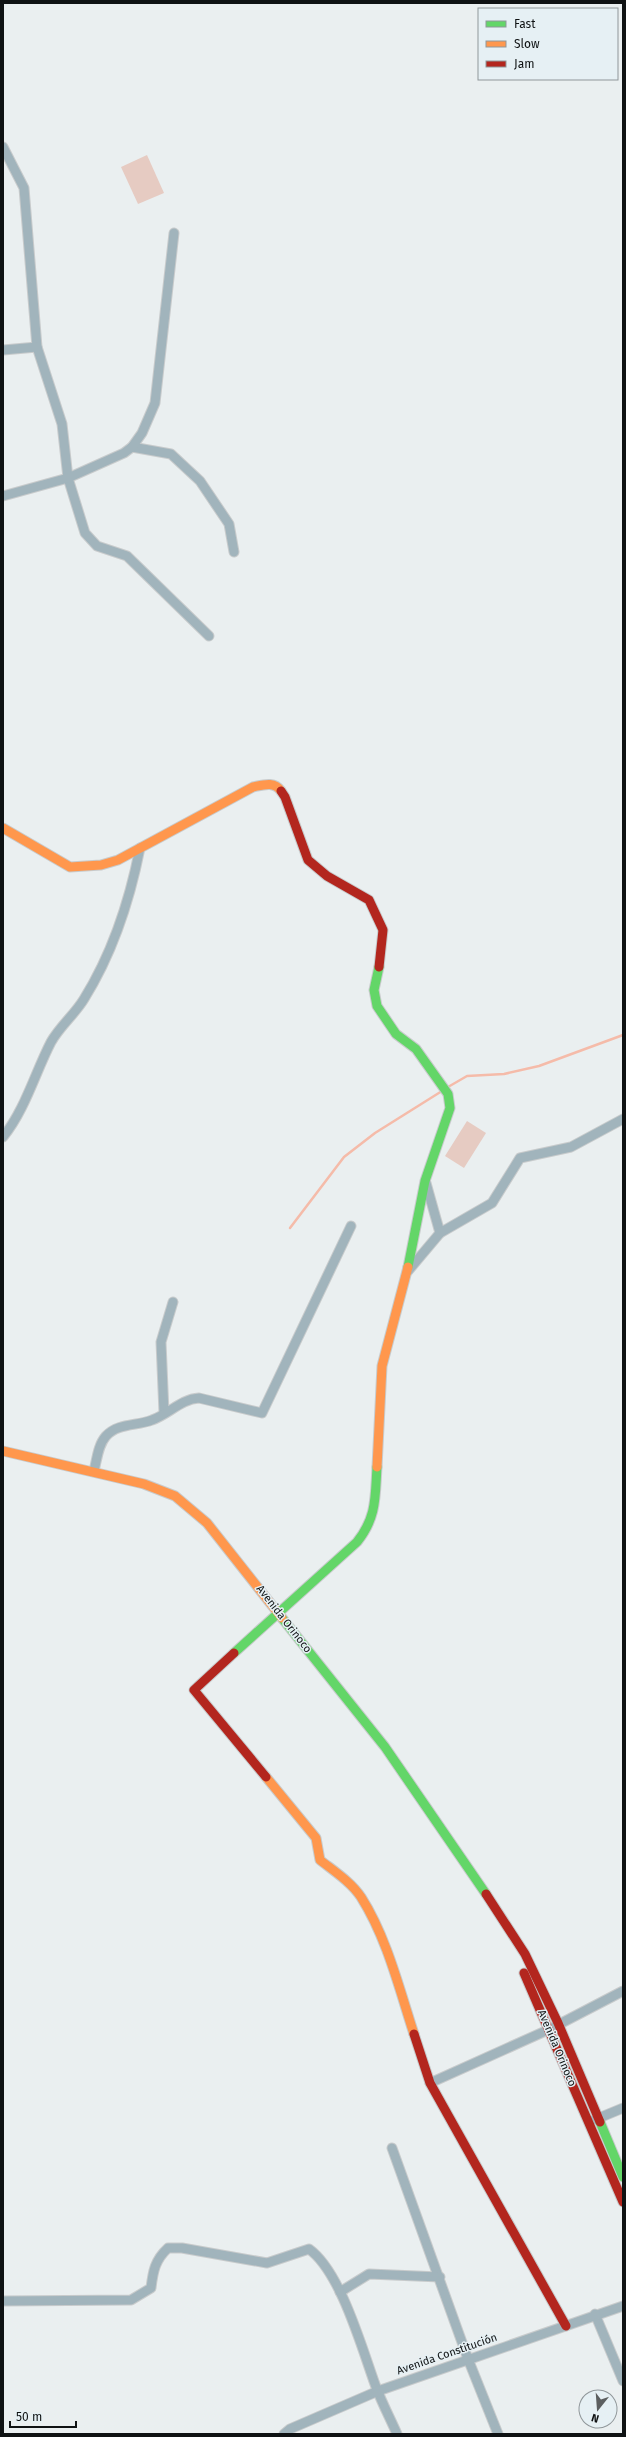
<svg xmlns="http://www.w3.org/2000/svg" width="626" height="2437" font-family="'Fira Sans',sans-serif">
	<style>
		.green { fill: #e6cbc2 }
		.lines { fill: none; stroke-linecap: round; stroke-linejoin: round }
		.stream { stroke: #f5bba9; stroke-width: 2.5 }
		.street-casing { stroke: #c8cbcc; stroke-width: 11 }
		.fast-casing { stroke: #c8cbcc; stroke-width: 11 }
		.slow-casing { stroke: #c8cbcc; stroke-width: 11 }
		.jam-casing { stroke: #c8cbcc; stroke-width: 11 }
		.street { stroke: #a1b4bc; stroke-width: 9 }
		.fast { stroke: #63d668; stroke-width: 9 }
		.slow { stroke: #ff974d; stroke-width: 9 }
		.jam { stroke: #b3261e; stroke-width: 9 }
		.labels { text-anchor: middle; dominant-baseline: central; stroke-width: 3; stroke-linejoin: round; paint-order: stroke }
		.street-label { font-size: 11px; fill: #0f1213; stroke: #e6f0f4 }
	</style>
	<rect width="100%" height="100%" fill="#eaeff0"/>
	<g class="green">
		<path d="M147 155 164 193 138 204 121 167Z"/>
		<path d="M467 1121 486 1133 464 1168 445 1156Z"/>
	</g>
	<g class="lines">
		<g class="stream">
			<path d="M448 1087 467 1076 504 1074 539 1066 623 1035"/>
			<path d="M290 1228 344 1157 375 1133 442 1091"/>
		</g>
		<defs>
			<g id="street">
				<path d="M3 147 24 188 37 347 62 424 68 478 85 533 97 546 127 556 209 636"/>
				<path d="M3 350 37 347"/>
				<path d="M132 447 171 454 200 481 229 524 234 552"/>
				<path d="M3 496 68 478 124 453 132 447 142 433 155 403 174 233"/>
				<path d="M3 1137C25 1110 35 1073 51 1042 60 1026 75 1014 84 999 112 954 130 899 140 848"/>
				<path d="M426 1183 440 1233"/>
				<path d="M408 1271 440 1233 492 1203 520 1158 571 1147 623 1119"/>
				<path d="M164 1413 161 1342 173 1302"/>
				<path d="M94 1471C97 1459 98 1445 106 1436 118 1423 137 1426 152 1420 169 1414 181 1399 199 1398L262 1413 351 1226"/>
				<path d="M430 2083 550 2029 623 1991"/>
				<path d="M594 2120 623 2108"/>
				<path d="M392 2148 468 2359 498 2434"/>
				<path d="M340 2292 369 2274 440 2277"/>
				<path d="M3 2301 131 2300 151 2288C153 2271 155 2260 168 2248H182L267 2263 309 2249C341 2272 362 2349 376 2387 382 2403 390 2418 397 2434"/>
				<path d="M595 2314 623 2381"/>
				<path d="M284 2434 290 2429 378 2391 623 2306"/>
			</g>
			<g id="fast">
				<path d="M379 967 374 990 377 1006 396 1034 416 1049 448 1094 450 1108 425 1181 408 1267"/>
				<path d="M282 1618 385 1747 486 1894"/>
				<path d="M234 1653 357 1542C377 1517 375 1497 377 1467"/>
				<path d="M600 2122 623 2177"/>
			</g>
			<g id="slow">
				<path d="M3 828 70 867 101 865 118 860 253 787C263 785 274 781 281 791"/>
				<path d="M3 1451 144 1484 175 1496 207 1523 282 1618"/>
				<path d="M377 1467 382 1366 408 1267"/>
				<path d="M266 1777 316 1838 320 1860C334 1871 351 1882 361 1897 387 1938 399 1988 414 2034"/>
			</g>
			<g id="jam">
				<path d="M281 791 285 797 308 860 327 876 369 900 383 930 379 967"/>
				<path d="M234 1653 194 1690 266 1777"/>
				<path d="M486 1894 525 1954 558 2023 600 2122"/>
				<path d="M524 1973 623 2202"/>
				<path d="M414 2034 430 2083 566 2326"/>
			</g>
		</defs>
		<use href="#street" class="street-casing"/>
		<use href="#fast" class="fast-casing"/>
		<use href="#slow" class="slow-casing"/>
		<use href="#jam" class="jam-casing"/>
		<use href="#street" class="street"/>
		<use href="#fast" class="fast"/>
		<use href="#slow" class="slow"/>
		<use href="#jam" class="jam"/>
	</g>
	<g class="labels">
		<g class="street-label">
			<text transform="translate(284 1619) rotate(52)">Avenida Orinoco</text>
			<text transform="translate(557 2048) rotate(67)">Avenida Orinoco</text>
			<text transform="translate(447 2354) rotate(-19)">Avenida Constitución</text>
		</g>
	</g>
	<rect width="626" height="2437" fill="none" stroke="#0f1213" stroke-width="8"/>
	<rect x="478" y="8" width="140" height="72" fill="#e6f0f4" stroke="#90979a"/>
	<rect x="486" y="21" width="20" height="6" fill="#63d668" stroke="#90979a"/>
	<text x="514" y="28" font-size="12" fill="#0f1213">Fast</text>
	<rect x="486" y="41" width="20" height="6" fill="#ff974d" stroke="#90979a"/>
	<text x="514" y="48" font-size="12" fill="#0f1213">Slow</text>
	<rect x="486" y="61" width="20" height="6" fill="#b3261e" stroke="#90979a"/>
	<text x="514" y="68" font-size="12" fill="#0f1213">Jam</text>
	<g transform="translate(598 2409) rotate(197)"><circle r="19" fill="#e6f0f4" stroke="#90979a"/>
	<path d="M0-3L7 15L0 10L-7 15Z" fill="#5c5f60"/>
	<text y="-6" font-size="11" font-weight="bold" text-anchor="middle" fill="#0f1213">N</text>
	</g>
	<path d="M10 2421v6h66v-6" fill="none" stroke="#0f1213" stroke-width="2"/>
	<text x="16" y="2421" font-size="12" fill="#0f1213" stroke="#e6f0f4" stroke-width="3" paint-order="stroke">50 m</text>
</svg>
